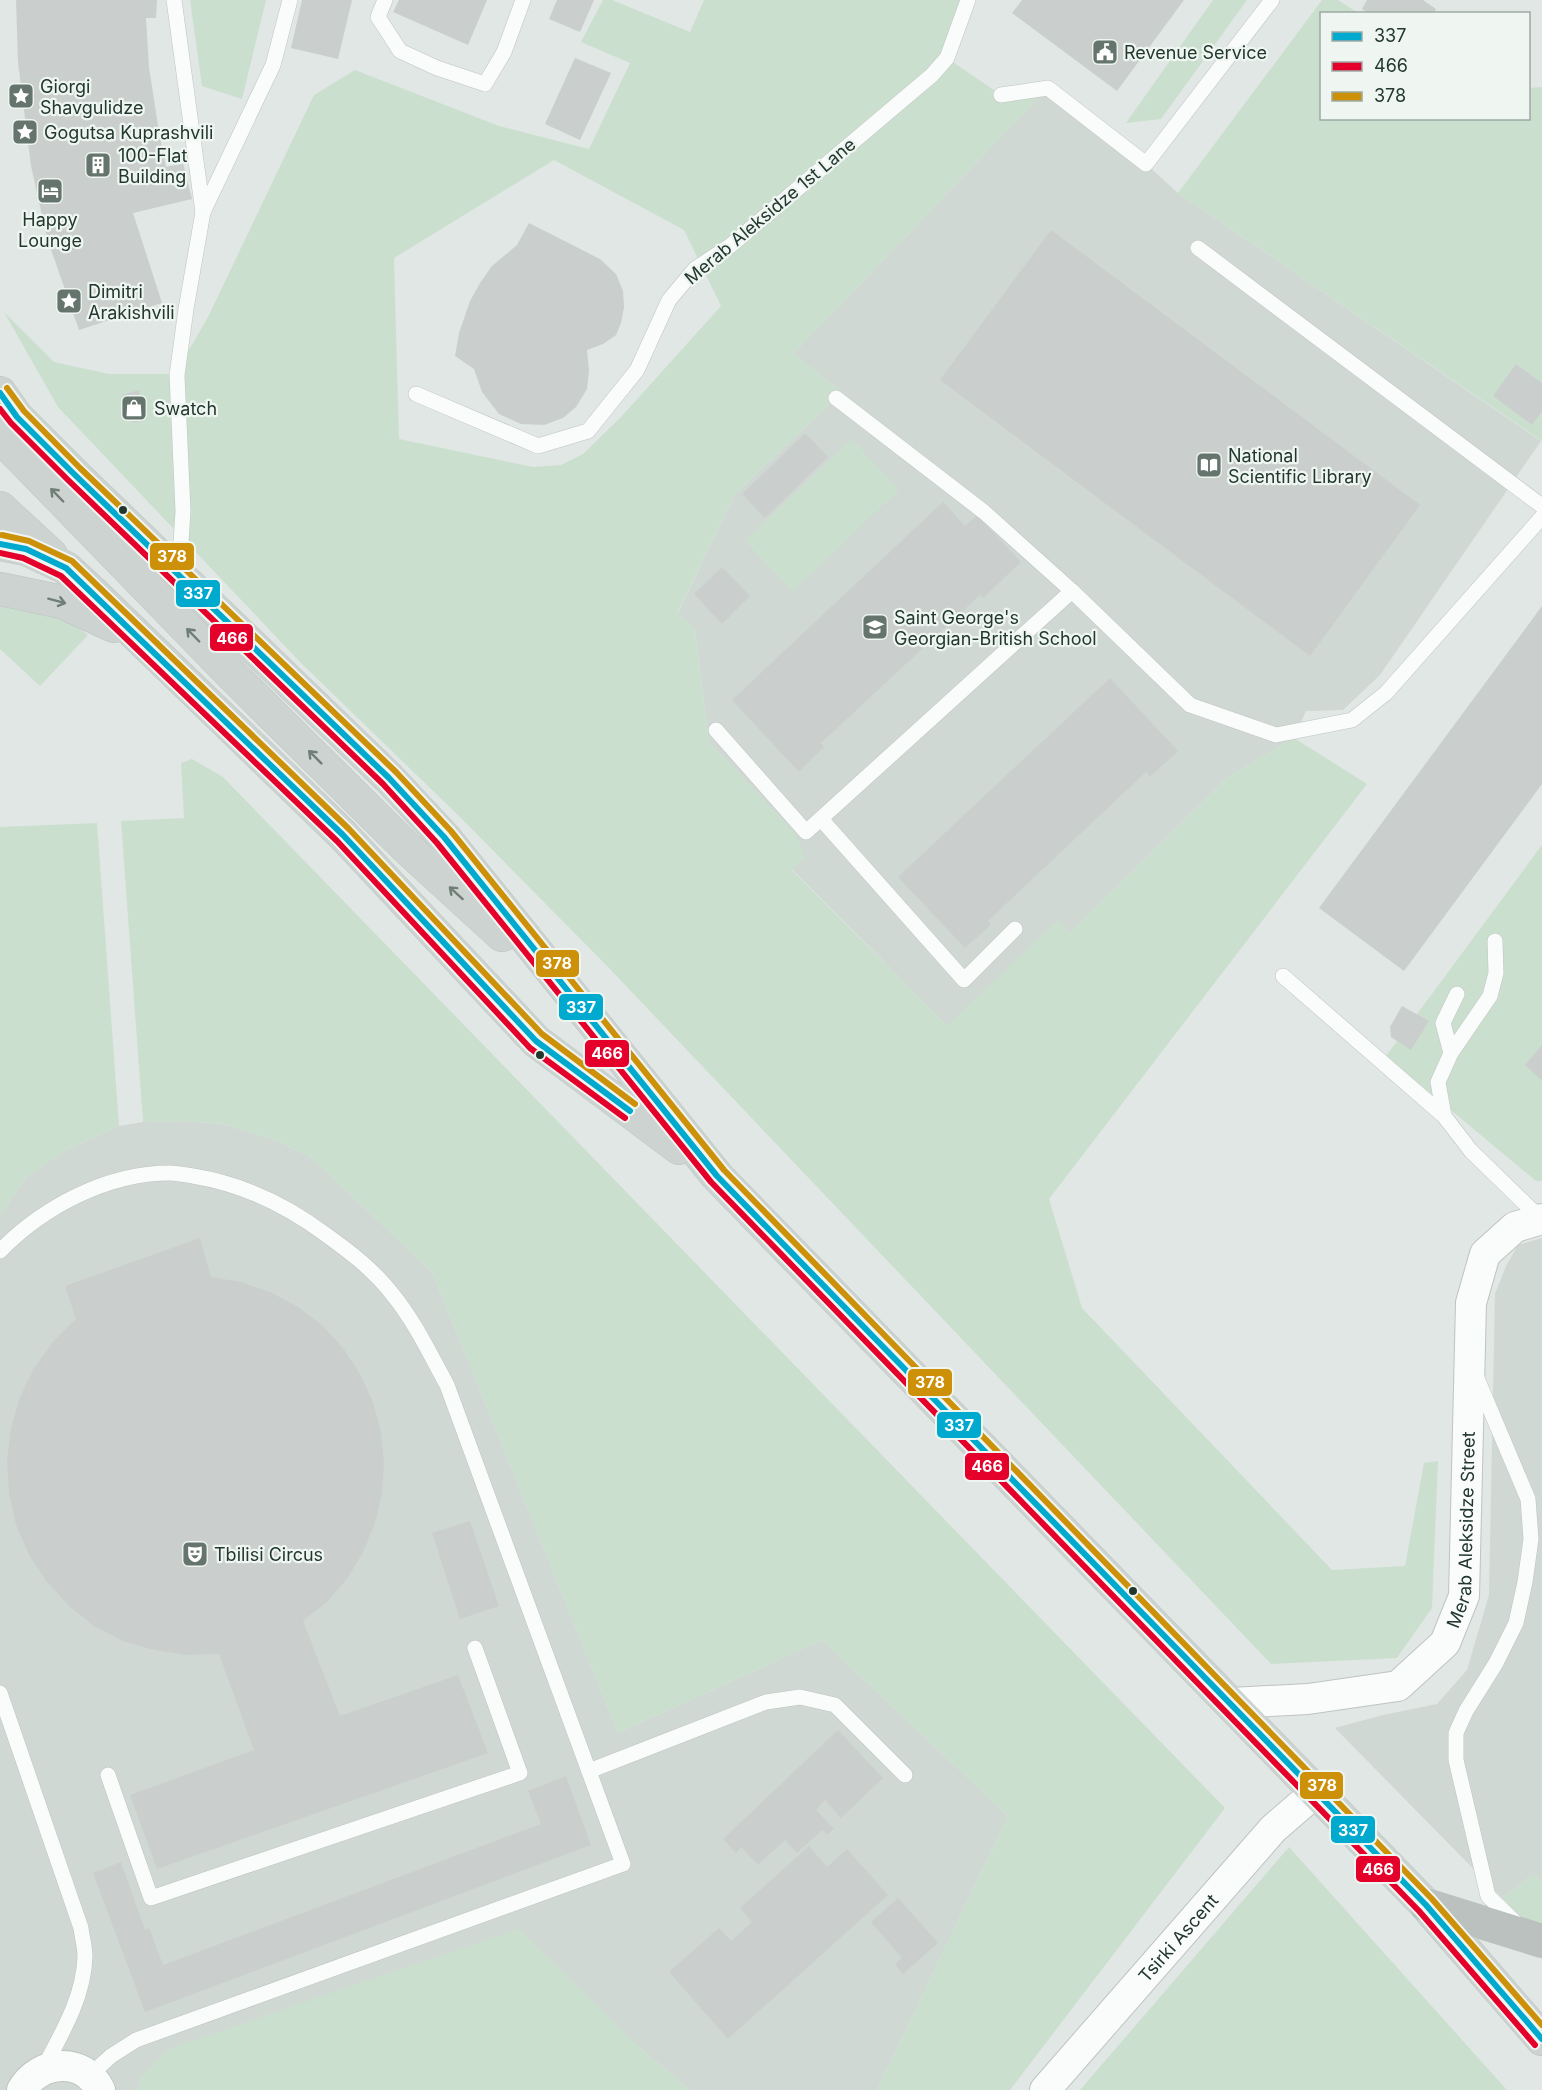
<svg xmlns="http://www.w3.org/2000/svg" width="1542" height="2090" font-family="Inter,sans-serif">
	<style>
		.built { fill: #d0d8d3 }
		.green { fill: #cbdfcf; fill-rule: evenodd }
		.building { fill: #cacfcd }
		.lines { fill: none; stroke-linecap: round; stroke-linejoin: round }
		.lane-casing { stroke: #bec4c1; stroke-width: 16 }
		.street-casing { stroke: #bec4c1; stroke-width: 32 }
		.primary-casing { stroke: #bcc3c0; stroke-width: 34 }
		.highway-casing { stroke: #bcc3c0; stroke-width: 34 }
		.lane { stroke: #fafbfb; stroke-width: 15 }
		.street { stroke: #fafbfb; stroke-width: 30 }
		.primary { stroke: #cdd3d0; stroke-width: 33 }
		.highway { stroke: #bac1be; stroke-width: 33 }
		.primary-bridge-casing { stroke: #bcc3c0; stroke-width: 34; stroke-linecap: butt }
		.primary-bridge { stroke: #cdd3d0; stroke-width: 33 }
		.bus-1-casing { stroke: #eff6f2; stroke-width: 10 }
		.bus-2-casing { stroke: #eff6f2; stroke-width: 10 }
		.bus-3-casing { stroke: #eff6f2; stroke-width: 10 }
		.bus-1 { stroke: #00a9ce; stroke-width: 6 }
		.bus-2 { stroke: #e4002b; stroke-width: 6 }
		.bus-3 { stroke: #cc9009; stroke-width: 6 }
		.oneway { stroke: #6f7e77 }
		.bus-dot { fill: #22382f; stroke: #eff6f2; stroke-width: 2 }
		.labels { text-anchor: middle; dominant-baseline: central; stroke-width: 4.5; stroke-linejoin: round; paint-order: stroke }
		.poi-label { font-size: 18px; fill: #22382f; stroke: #eff6f2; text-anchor: start }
		.street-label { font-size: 18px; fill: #22382f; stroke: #eff6f2 }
		.line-badge { stroke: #eff6f2; stroke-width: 2 }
		.badge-label { font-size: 16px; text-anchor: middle; font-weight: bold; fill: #fff }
	</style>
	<rect width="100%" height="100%" fill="#e1e7e4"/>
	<g class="built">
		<path d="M1048 88 1146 164 1178 193 1541 441 1380 675 1343 710 1306 711 1294 738 1228 777 1070 933 947 1026 792 869 795 834 709 742 695 630 678 613 735 494 842 392 793 354Z"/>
		<path d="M187 1121 222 1124 273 1139 311 1157 432 1272 618 1733 822 1640 1008 1816 877 2090H690L639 2047 141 2077 138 2090H0V1215L27 1176 64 1151 119 1126 143 1122Z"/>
		<path d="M1542 1238V1881L1532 1875 1502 1898 1335 1728 1383 1715 1437 1704 1467 1670 1489 1595 1495 1294 1507 1264 1518 1245Z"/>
	</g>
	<g class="green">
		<path d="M190 0H266L242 99 202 86Z"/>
		<path d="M603 0H612L690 32 704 0H968L947 58 1001 95 1048 88 793 354 842 392 735 494 678 612 695 630 709 742 795 833 805 857 792 870 947 1026 1058 920 1070 933 1228 777 1294 738 1367 784 1049 1199 1082 1308 1332 1570 1405 1566 1424 1463 1438 1461 1432 1608 1397 1658 1271 1664 607 966 462 819 301 663 58 407 4 312 54 362 109 374H175L208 317 314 95 355 70 499 126 589 149 630 63 581 42ZM554 160 684 230 721 306 621 417 583 454 561 465 533 467 399 439 394 258Z"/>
		<path d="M1213 0H1247L1161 119 1126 123Z"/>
		<path d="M1322 0H1338L1358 13 1322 14V118H1528L1529 88 1542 87V441L1178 193Z"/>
		<path d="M852 439 899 490 793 591 745 541Z"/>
		<path d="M0 595 60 614 88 635 40 686 0 649Z"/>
		<path d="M192 759 223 777 1225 1808 1010 2090H877L1008 1816 822 1640 618 1733 432 1272 311 1157 273 1139 222 1124 187 1121 143 1122 121 821 184 818 181 763Z"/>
		<path d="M97 823 119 1126 64 1151 27 1176 0 1215V827Z"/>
		<path d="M1542 845V1181H1536L1386 1056Z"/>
		<path d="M1289 1847 1507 2090H1080Z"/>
		<path d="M1532 1875 1542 1881V1926L1525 1922 1502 1898Z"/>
		<path d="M519 1929 639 2047 690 2090H138L141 2077 168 2049Z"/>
	</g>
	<g class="building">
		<path d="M16 0H157L156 18H146L149 67 159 132 166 167 183 163 192 199 133 213 162 303 79 330 47 238 31 166 18 62Z"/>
		<path d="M302 0H352L338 59 291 48Z"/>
		<path d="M399 0H487L468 45 393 12Z"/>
		<path d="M557 0H594L580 32 549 19Z"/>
		<path d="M1022 0H1184L1117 91 1012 13Z"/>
		<path d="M1367 0H1423L1436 9 1433 14H1369L1362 9Z"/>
		<path d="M575 58 611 73 580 140 545 124Z"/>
		<path d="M529 223 600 259 616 274 623 291 624 307 621 323 616 335 603 344 587 350 589 371 587 389 576 407 563 418 544 425 521 424 499 414 482 392 474 369 455 356 459 333 470 301 480 283 492 266 517 245Z"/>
		<path d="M1051 230 1420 505 1310 656 940 380Z"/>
		<path d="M1516 364 1542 383V411L1532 425 1493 396Z"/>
		<path d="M139 390 143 421 133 423 122 395Z"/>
		<path d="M805 433 828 457 765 518 742 494Z"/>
		<path d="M943 502 965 526 977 515 1021 562 983 598 980 595 821 743 824 747 799 772 732 700Z"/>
		<path d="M722 567 750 596 722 624 694 594Z"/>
		<path d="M1542 606V784L1404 971 1319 908Z"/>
		<path d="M1110 678 1178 751 1150 777 1146 772 1131 786 988 921 991 925 965 948 898 877Z"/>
		<path d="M1402 1006 1429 1021 1411 1050 1391 1037 1390 1027Z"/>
		<path d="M1542 1045V1081L1525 1065Z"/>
		<path d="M200 1238 211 1277 241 1282 270 1292 298 1307 322 1325 343 1348 360 1374 373 1402 381 1432 384 1463 382 1494 375 1523 363 1552 347 1579 327 1602 303 1621 340 1716 458 1675 488 1753 157 1869 130 1795 254 1750 219 1654 186 1655 154 1650 123 1641 94 1626 69 1606 47 1582 29 1555 16 1525 9 1493 7 1461 11 1428 20 1397 34 1368 53 1342 76 1319 65 1286Z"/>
		<path d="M470 1521 499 1606 460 1619 432 1533Z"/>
		<path d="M838 1730 883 1778 841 1818 825 1800 816 1810 834 1829 827 1835 822 1830 797 1853 785 1840 758 1865 741 1847 736 1853 723 1839Z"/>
		<path d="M566 1776 591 1845 145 2012 93 1873 121 1862 145 1930 149 1928 163 1965 541 1824 528 1791Z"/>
		<path d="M809 1846 827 1867 847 1849 888 1895 728 2039 669 1972 719 1928 731 1941 752 1922 740 1908Z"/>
		<path d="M898 1898 938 1943 903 1974 895 1964 902 1958 871 1922Z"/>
	</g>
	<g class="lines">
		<defs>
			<g id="lane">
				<path d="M174 0 203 212 186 309 177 375 183 511 179 575"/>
				<path d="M385 0 378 17 400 51 437 68 485 84 504 52 523 0"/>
				<path d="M1001 95 1048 88 1146 164 1272 0"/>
				<path d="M203 212 273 65 290 0"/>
				<path d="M1198 248 1542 506"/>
				<path d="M416 394 538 446 588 431 637 370 669 300 695 269 730 246 932 75 947 58 968 0"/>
				<path d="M836 398 984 512 1072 591 1190 705 1276 735 1352 720 1386 693 1542 517"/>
				<path d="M716 730 806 832 1072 591"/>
				<path d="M821 819 964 980 1015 929"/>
				<path d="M1495 941 1496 973 1490 996 1451 1053 1438 1082 1444 1116 1471 1151 1541 1219"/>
				<path d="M1283 976 1444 1116"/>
				<path d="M1451 1053 1443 1023 1457 994"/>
				<path d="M0 1251C43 1207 107 1173 170 1173 177 1173 185 1175 193 1176 242 1184 285 1204 325 1234 350 1252 374 1270 393 1295 415 1322 430 1354 447 1385L623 1864 136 2040 111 2056 89 2076"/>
				<path d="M1476 1376 1528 1499 1531 1539 1525 1582 1516 1623 1496 1663 1466 1711 1456 1733V1760L1488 1896 1519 1926"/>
				<path d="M0 1693 81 1928C82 1937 85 1947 85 1956 84 1997 62 2033 43 2069"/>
				<path d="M589 1771 766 1702 800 1697 835 1705 905 1775"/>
				<path d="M108 1775 151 1898 520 1773 475 1648"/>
			</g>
			<g id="street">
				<path id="s1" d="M1231 1703 1308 1699 1398 1686 1445 1643 1464 1596 1471 1303 1485 1254 1515 1227 1542 1219"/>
				<path d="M22 2090C39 2060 84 2056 100 2090"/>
				<path id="s2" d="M1045 2090 1273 1829 1317 1791"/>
			</g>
			<g id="primary">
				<path d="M0 393 17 417 74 474 389 778 444 837 717 1176 1426 1905 1542 2039"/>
				<path d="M0 508 51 555"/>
				<path d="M0 544 26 549 66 568 92 592 343 835 536 1041 679 1148"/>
				<path d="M0 589 62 602 114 626"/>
				<path d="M234 677 410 851 502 935"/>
			</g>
			<path id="highway" d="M1426 1905 1542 1941"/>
		</defs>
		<use href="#lane" class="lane-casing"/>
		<use href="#street" class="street-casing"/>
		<use href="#primary" class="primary-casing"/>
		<use href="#highway" class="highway-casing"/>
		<use href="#lane" class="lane"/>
		<use href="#street" class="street"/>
		<use href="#primary" class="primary"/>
		<use href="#highway" class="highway"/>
		<defs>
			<path id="primary-bridge" d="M0 436 234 677"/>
		</defs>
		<use href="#primary-bridge" class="primary-bridge-casing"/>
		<use href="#primary-bridge" class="primary-bridge"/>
		<defs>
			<g id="bus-1">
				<path d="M0 393 17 417 74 474 389 778 444 837 717 1176 1426 1905 1542 2039"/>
				<path d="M0 544 26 549 66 568 343 835 536 1041 630 1111"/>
			</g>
			<g id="bus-2">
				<path d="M0 409 11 423 68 480 383 784 437 843 711 1182 1419 1911 1535 2045"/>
				<path d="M0 553 23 558 61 576 337 841 530 1048 625 1118"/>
			</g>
			<g id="bus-3">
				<path d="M7 388 24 411 80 468 396 772 451 831 724 1170 1432 1899 1542 2025"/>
				<path d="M2 535 29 541 72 561 349 829 542 1034 635 1104"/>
			</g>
		</defs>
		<use href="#bus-1" class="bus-1-casing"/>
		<use href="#bus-2" class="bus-2-casing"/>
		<use href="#bus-3" class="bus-3-casing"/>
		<use href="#bus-1" class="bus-1"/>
		<use href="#bus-2" class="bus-2"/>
		<use href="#bus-3" class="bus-3"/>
	</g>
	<defs><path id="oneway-shaft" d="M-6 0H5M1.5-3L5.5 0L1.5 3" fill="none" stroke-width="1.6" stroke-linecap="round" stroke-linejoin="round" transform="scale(1.5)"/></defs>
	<g class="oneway">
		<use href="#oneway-shaft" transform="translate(57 495) rotate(-134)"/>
		<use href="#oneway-shaft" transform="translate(57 601) rotate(15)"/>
		<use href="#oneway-shaft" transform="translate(193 635) rotate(-134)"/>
		<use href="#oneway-shaft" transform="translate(315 757) rotate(-135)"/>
		<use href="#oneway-shaft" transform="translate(456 893) rotate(-138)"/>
	</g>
	<defs>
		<symbol id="civic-square" viewBox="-11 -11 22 22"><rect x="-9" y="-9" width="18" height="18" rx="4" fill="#65756e" stroke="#eff6f2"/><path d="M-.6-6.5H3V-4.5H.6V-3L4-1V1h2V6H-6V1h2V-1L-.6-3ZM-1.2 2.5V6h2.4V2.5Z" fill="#fff"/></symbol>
		<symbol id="sight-square" viewBox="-11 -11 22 22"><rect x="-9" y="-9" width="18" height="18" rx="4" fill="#65756e" stroke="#eff6f2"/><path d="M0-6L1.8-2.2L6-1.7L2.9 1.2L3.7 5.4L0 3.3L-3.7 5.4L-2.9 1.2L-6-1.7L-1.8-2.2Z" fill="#fff"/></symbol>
		<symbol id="building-square" viewBox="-11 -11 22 22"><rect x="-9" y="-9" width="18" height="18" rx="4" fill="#65756e" stroke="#eff6f2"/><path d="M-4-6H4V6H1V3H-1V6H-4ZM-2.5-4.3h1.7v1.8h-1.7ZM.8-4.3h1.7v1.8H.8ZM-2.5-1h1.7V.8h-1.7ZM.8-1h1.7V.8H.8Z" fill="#fff"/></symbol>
		<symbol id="hotel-square" viewBox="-11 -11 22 22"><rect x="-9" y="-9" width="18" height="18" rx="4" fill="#65756e" stroke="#eff6f2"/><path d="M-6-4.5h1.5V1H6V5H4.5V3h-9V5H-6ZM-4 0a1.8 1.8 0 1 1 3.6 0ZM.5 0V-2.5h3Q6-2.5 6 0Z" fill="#fff"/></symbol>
		<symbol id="shop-square" viewBox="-11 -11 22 22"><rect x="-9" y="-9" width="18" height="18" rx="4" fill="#65756e" stroke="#eff6f2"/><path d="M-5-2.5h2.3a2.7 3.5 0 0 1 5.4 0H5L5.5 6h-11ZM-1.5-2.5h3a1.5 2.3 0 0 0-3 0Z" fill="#fff"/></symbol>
		<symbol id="library-square" viewBox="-11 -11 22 22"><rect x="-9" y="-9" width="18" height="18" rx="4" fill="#65756e" stroke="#eff6f2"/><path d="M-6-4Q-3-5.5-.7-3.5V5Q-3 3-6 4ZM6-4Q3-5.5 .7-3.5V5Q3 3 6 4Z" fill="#fff"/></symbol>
		<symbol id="school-square" viewBox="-11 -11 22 22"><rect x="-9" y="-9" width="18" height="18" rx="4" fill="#65756e" stroke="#eff6f2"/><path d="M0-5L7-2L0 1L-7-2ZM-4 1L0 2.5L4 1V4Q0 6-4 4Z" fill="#fff"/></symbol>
		<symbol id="theatre-square" viewBox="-11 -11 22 22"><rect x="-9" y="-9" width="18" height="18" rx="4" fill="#65756e" stroke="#eff6f2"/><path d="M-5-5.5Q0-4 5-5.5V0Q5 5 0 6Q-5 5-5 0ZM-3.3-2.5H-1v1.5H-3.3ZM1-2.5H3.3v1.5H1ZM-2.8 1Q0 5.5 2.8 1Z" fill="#fff"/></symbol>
	</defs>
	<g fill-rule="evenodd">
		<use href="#civic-square" x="1090" y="37" width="30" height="30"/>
		<use href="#sight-square" x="6" y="81" width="30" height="30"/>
		<use href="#sight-square" x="10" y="117" width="30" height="30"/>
		<use href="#building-square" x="83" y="150" width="30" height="30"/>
		<use href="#hotel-square" x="35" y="176" width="30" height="30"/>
		<use href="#sight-square" x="54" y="286" width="30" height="30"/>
		<use href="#shop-square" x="119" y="393" width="30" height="30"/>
		<use href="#library-square" x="1194" y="450" width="30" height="30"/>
		<use href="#school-square" x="860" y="612" width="30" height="30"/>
		<use href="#theatre-square" x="180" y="1539" width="30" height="30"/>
	</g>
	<g class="bus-dot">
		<circle cx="123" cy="510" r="5"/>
		<circle cx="540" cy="1055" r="5"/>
		<circle cx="1133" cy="1591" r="5"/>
	</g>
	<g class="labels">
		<g class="poi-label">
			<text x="1124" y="52">Revenue Service</text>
			<text x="40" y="86">Giorgi<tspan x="40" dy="21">Shavgulidze</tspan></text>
			<text x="44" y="132">Gogutsa Kuprashvili</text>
			<text x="118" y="155">100-Flat<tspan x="118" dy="21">Building</tspan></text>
			<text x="50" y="219" text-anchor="middle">Happy<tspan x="50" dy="21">Lounge</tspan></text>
			<text x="88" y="291">Dimitri<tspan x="88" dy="21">Arakishvili</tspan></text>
			<text x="154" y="408">Swatch</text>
			<text x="1228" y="455">National<tspan x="1228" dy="21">Scientific Library</tspan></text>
			<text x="894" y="617">Saint George's<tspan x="894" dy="21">Georgian-British School</tspan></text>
			<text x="214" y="1554">Tbilisi Circus</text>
		</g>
		<g class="street-label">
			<text transform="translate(770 211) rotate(-40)">Merab Aleksidze 1st Lane</text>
			<text stroke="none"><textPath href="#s1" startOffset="348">Merab Aleksidze Street</textPath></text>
			<text stroke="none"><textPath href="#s2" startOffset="202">Tsirki Ascent</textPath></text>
		</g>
	</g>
	<g class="line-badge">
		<rect x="149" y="542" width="46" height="29" rx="6" fill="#cc9009"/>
		<rect x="175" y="579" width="46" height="29" rx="6" fill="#00a9ce"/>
		<rect x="209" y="623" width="45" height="29" rx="6" fill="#e4002b"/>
		<rect x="535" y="949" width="45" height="29" rx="6" fill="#cc9009"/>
		<rect x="558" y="993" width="46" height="28" rx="6" fill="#00a9ce"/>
		<rect x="584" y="1039" width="46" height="29" rx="6" fill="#e4002b"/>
		<rect x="907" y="1368" width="46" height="29" rx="6" fill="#cc9009"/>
		<rect x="936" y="1411" width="46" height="28" rx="6" fill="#00a9ce"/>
		<rect x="964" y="1452" width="46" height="29" rx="6" fill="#e4002b"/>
		<rect x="1299" y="1771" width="45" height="29" rx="6" fill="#cc9009"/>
		<rect x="1330" y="1815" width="46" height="29" rx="6" fill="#00a9ce"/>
		<rect x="1355" y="1855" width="46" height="28" rx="6" fill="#e4002b"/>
	</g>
	<g class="badge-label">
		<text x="172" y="562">378</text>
		<text x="198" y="599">337</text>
		<text x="232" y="644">466</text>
		<text x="557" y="969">378</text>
		<text x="581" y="1013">337</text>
		<text x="607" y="1059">466</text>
		<text x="930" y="1388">378</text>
		<text x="959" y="1431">337</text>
		<text x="987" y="1472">466</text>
		<text x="1322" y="1791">378</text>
		<text x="1353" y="1836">337</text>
		<text x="1378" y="1875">466</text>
	</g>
	<rect x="1320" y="12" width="210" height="108" fill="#eff6f2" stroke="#9daaa4" stroke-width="1.5"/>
	<rect x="1332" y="32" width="30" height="9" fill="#00a9ce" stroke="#9daaa4" stroke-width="1.5"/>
	<text x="1374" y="42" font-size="18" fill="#22382f">337</text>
	<rect x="1332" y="62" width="30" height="9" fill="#e4002b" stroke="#9daaa4" stroke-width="1.5"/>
	<text x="1374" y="72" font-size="18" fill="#22382f">466</text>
	<rect x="1332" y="92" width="30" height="9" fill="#cc9009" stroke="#9daaa4" stroke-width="1.5"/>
	<text x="1374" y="102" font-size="18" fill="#22382f">378</text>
</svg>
